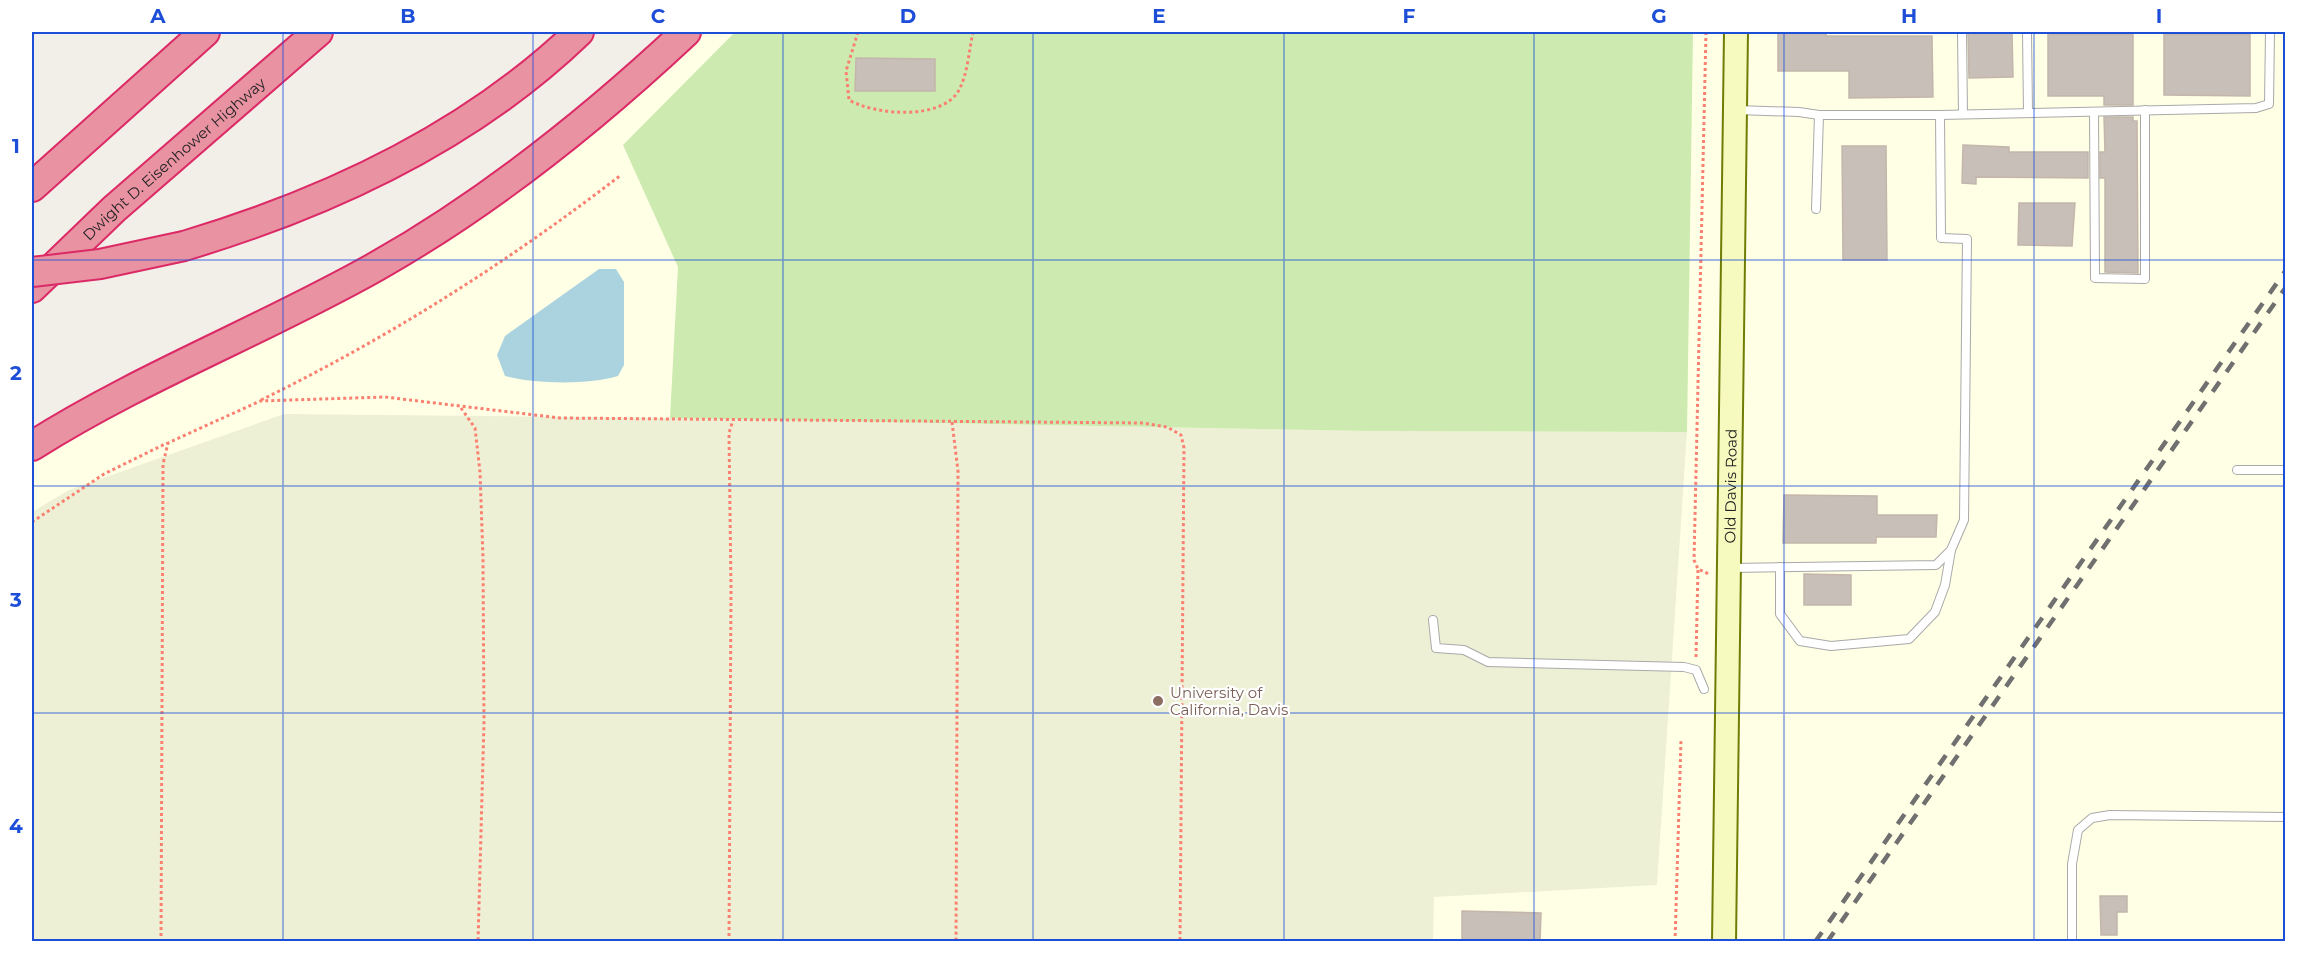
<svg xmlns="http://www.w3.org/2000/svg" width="2317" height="973" font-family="Montserrat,sans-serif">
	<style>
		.education { fill: #ffffe5 }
		.farmland { fill: #eef0d5 }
		.grass { fill: #cdebb0 }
		.water { fill: #aad3df }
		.building { fill: #c7bfb8; stroke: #c4b6ab; stroke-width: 1.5 }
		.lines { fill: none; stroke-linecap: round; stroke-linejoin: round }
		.lane-casing { stroke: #a9a9a9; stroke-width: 10 }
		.secondary-casing { stroke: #707d05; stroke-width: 26 }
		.highway-casing { stroke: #dc2a67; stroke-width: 32 }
		.path { stroke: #fa8072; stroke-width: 3; stroke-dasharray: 3 3; stroke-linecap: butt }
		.lane { stroke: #fff; stroke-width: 8 }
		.secondary { stroke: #f7fabf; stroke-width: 22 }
		.highway { stroke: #e892a2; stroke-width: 28 }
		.rail { stroke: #707070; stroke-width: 4.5; stroke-dasharray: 12 12; stroke-linecap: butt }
		.highway-bridge-casing { stroke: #dc2a67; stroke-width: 32; stroke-linecap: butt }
		.highway-bridge { stroke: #e892a2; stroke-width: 28 }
		.grid { fill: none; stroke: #1d4ed8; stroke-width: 1.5; stroke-opacity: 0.55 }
		.education-dot { fill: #8d6e63; stroke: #fff; stroke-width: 2 }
		.labels { text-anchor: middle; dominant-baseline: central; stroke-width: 4.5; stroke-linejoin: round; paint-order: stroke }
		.street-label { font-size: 15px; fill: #222; stroke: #fff }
		.education-label { font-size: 15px; fill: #785e54; stroke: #fff; text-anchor: start }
		.neatline { fill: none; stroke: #1d4ed8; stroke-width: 2 }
		.grid-label { font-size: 20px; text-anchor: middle; font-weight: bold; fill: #1d4ed8 }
	</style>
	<rect width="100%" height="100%" fill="#f2efe9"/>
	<path class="education" d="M707 32H2285V941L32 942V461L470 223 554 164 627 106Z"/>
	<path class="farmland" d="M284 414 670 418 1367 431 1687 432 1657 885 1434 897 1433 942H32V512L69 490Z"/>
	<path class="grass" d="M735 32H1693L1687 432 1367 431 670 418 678 267 623 145Z"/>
	<path class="water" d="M599 269H616L624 282V365L618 376C589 385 535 384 505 376L497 355 505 336Z"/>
	<g class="building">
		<path d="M1778 32H1826V36H1932L1933 97 1849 98V71H1778Z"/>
		<path d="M1968 32H2012L2013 77 1969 78Z"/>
		<path d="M2048 34H2133V105H2104V96H2048Z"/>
		<path d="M2164 34H2250V96L2164 95Z"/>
		<path d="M856 58 935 59V91H855Z"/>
		<path d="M2104 117H2133V121H2137L2138 273 2105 272V178H2100V152H2105Z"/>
		<path d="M1963 145 2009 147V152H2088V178L1976 177V184L1962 183Z"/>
		<path d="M1842 146H1886L1887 260H1843Z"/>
		<path d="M2019 203H2075L2072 246 2018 245Z"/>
		<path d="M1784 495 1877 496V515H1937L1936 537H1876V543H1783Z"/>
		<path d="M1804 574 1851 575V605H1804Z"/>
		<path d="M2100 896H2127V912H2117V935H2101Z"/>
		<path d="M1462 911 1541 913 1540 942H1462Z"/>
	</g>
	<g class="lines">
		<defs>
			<g id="lane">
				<path d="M1962 32 1963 114"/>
				<path d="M2027 32 2028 113"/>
				<path d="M1737 110 1799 112 1819 115H1940L2256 108 2269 104 2270 32"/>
				<path d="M2094 112 2095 278 2145 279V110"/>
				<path d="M1816 209 1819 115"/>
				<path d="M2237 470H2286"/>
				<path d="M1780 567V614L1800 641 1831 646 1909 639 1935 612 1945 585 1951 550"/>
				<path d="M1731 568 1936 565 1951 550 1964 520 1967 239 1941 238 1940 115"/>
				<path d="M1433 620 1436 648 1464 650 1488 662 1684 667 1696 670 1704 689"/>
				<path d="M2072 942V864L2078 830 2092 818 2110 815 2286 817"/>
			</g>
			<g id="secondary">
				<path id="s1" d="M1724 942 1736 32"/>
			</g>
			<g id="highway">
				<path d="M32 187 205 32"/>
				<path d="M184 246C328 203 469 138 579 32"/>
				<path id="s2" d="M32 288 114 209 318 32"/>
				<path d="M32 446C141 377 264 330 377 266 490 202 591 121 686 32"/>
			</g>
		</defs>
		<use href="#lane" class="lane-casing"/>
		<use href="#secondary" class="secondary-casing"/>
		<use href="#highway" class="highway-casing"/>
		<g class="path">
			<path d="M858 32 846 71 849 100C875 115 942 121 959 90 968 73 969 50 973 32"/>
			<path d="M1706 32 1694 560 1698 569 1709 574"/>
			<path d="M261 400C390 337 508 262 621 175"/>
			<path d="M461 408 475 428 480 472 483 558 484 722 478 942"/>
			<path d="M952 422 958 471 956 942"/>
			<path d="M32 522 104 474 167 443"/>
			<path d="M1696 657 1698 569"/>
			<path d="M161 942 163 464 168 443 260 401 385 397 560 418 1143 423 1167 427 1181 435 1184 448 1180 942"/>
			<path d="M729 942 731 589 729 433 733 420"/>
			<path d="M1675 942 1681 740"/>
		</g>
		<use href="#lane" class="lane"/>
		<use href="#secondary" class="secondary"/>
		<use href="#highway" class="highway"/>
		<g class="rail">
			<path d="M1815 942 2286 270"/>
			<path d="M1827 942 2286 287"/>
		</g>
		<defs>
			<path id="highway-bridge" d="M32 272 100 264 184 246"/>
		</defs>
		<use href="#highway-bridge" class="highway-bridge-casing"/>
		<use href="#highway-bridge" class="highway-bridge"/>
	</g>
	<path class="grid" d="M283 32V942M533 32V942M783 32V942M1033 32V942M1284 32V942M1534 32V942M1784 32V942M2034 32V942M32 260H2286M32 486H2286M32 713H2286"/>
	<circle class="education-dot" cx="1158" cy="701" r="6"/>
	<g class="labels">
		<g class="street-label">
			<text stroke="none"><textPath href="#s2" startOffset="192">Dwight D. Eisenhower Highway</textPath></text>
			<text stroke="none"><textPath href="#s1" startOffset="456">Old Davis Road</textPath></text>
		</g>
		<g class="education-label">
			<text x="1170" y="692">University of<tspan x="1170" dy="17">California, Davis</tspan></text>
		</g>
	</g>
	<rect width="2317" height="973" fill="none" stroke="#ffffff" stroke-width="66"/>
	<rect x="33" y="33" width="2251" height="907" class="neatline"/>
	<g class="grid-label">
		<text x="158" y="23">A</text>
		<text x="408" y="23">B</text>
		<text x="658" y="23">C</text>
		<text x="908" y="23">D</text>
		<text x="1159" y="23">E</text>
		<text x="1409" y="23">F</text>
		<text x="1659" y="23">G</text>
		<text x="1909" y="23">H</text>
		<text x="2159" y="23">I</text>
		<text x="16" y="153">1</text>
		<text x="16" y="380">2</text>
		<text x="16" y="607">3</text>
		<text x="16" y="833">4</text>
	</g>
</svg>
